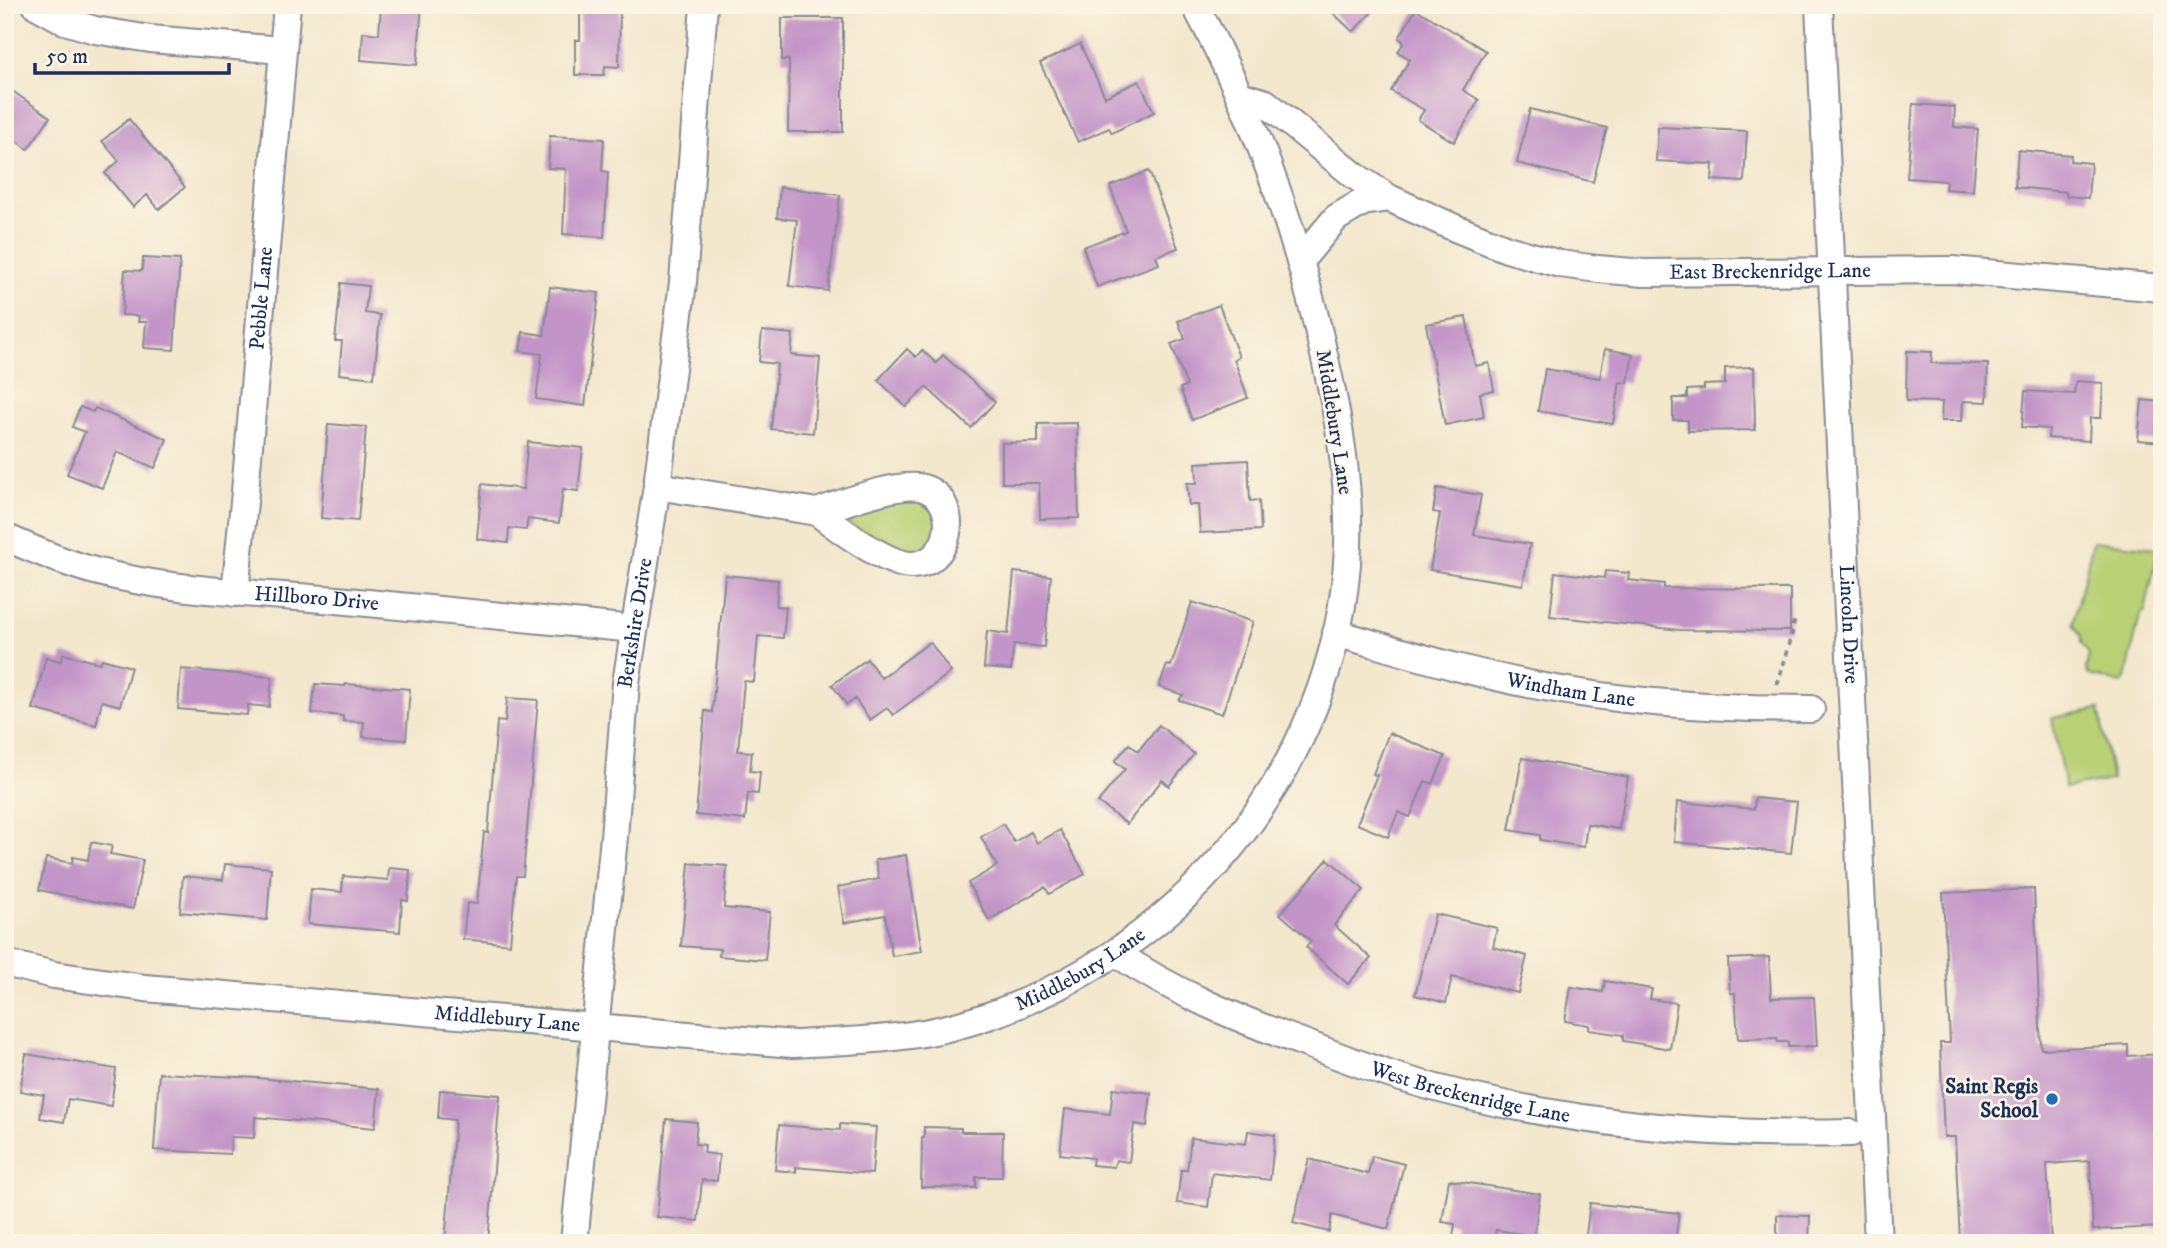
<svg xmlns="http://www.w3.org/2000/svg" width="2167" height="1248" font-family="'IM FELL DW Pica',serif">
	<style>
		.green { fill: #b9d074; stroke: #6a8069; stroke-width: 2 }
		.building { fill: #c394c8 }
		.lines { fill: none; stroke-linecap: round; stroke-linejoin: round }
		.street-casing { stroke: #878b95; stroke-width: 30 }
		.path { stroke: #878b95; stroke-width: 4.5; stroke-dasharray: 5 5; stroke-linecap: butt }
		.street { stroke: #fff; stroke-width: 26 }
		.poi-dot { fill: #1f6fb2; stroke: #fcf5e5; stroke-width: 2.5 }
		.labels { text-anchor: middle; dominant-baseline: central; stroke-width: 5; stroke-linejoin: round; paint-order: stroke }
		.street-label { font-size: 21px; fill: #1b2f5e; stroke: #fcf5e5 }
		.poi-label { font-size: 21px; font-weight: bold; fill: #1b2f5e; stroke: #fcf5e5; text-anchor: end }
	</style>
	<rect width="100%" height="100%" fill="#fcf5e5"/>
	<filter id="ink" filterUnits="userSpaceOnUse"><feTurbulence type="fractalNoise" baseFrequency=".0143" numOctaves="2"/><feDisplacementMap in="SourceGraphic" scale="14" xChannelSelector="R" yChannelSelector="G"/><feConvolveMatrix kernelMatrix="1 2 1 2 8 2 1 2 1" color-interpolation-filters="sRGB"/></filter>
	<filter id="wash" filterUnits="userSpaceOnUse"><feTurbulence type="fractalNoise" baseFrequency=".00686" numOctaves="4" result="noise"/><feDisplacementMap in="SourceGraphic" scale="28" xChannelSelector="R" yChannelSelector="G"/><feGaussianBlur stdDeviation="1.57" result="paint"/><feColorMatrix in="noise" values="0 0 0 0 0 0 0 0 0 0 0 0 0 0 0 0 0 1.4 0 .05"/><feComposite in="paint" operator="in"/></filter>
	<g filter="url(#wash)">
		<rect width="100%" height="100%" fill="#f3e7cc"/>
		<g class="green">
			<path d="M917 497 934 507 939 527 924 551 902 553 847 523 845 513 908 498Z"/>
			<path d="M2093 541 2156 548 2157 556 2145 611 2140 615 2126 678 2122 683 2089 675 2086 669 2089 654 2081 643V636L2073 624Z"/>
			<path d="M2099 709 2112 780 2065 788 2052 718Z"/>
		</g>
		<g id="blocks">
			<g class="building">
				<path d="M381 5H422L417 65 361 60 363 32 379 34Z"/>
				<path d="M580 5H618L620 8 619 67 605 66 604 75H575V40H580Z"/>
				<path d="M1325 5H1379L1353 32Z"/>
				<path d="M1416 9 1486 51 1463 90 1479 100 1454 142 1418 120 1424 110 1391 91 1410 59 1398 52 1404 42 1399 38Z"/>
				<path d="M782 18H843V132H788L789 60H782Z"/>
				<path d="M1080 44 1105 97 1139 81 1154 112 1112 133 1109 128 1078 142 1040 63Z"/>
				<path d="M5 86 50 117 28 149 5 133Z"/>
				<path d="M1913 104 1955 107 1954 127 1978 129 1973 191 1945 189 1946 181 1907 178Z"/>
				<path d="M1530 109 1607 128 1593 182 1517 163Z"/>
				<path d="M129 119 185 187 159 209 147 195 133 207 105 173 119 161 102 141Z"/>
				<path d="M1658 127 1747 131 1744 182 1712 180 1713 164 1656 161Z"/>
				<path d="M550 136 604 139 602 171 608 172 604 237 563 234 566 169 548 168Z"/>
				<path d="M2018 150 2071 155 2070 161 2091 163 2088 198 2066 196V192L2015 187Z"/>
				<path d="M1149 171 1178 248 1156 256 1159 264 1097 287 1083 247 1126 231 1110 186Z"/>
				<path d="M780 187 840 195 828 291 789 286 797 220 777 218Z"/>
				<path d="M143 258 180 260 174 350 144 348 146 322H138L139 316 122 315 125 270 142 271Z"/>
				<path d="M341 283 368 286 365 313 380 315 374 378 339 374 342 341H335Z"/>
				<path d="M550 287 599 293 585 406 536 399 542 354 520 351 523 332 544 335Z"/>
				<path d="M1219 305 1239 357 1234 359 1248 398 1192 420 1180 388 1187 386 1171 344 1185 339 1178 321Z"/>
				<path d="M1466 317 1475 366 1489 363 1494 390 1480 393 1484 417 1445 425 1426 324Z"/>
				<path d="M762 331 793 334 791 355 820 358 813 433 771 429 777 364 759 362Z"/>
				<path d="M907 349 916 357 922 350 936 363 943 355 995 402 971 428 926 387 906 407 878 380Z"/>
				<path d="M1605 349 1633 354 1628 383 1620 382 1613 424 1538 411 1545 369 1600 378Z"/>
				<path d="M1907 351 1932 352 1931 363 1988 364 1987 402 1963 401 1962 421H1941L1942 402 1906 401Z"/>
				<path d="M1754 367 1755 430 1688 431V420H1673V398H1687V390L1704 389V385L1725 384V368Z"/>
				<path d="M2076 381 2103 383 2101 418H2090L2089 441 2048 438 2049 429 2022 427 2025 391 2074 394Z"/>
				<path d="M2142 400 2162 402V442L2138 440Z"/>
				<path d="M80 407 93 412 95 408 167 439 155 468 117 452 102 488 67 474 85 432 72 427Z"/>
				<path d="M1077 423 1078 469 1076 470H1078L1079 518 1040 519 1039 483H1002V443L1038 442V424Z"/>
				<path d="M328 424 366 427 358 521 321 518Z"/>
				<path d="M528 442 583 448 578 491 563 489 559 523 528 519 526 530 509 528 508 543 477 539 482 484 523 489Z"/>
				<path d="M1248 460 1250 501 1259 500 1261 530 1200 533 1198 505H1189L1187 483H1197L1196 463Z"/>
				<path d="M1437 488 1481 495 1474 535 1530 544 1523 585 1430 570 1440 513 1433 512Z"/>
				<path d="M1605 571 1629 573 1628 580 1664 584V588L1790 589V631L1680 630 1550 616 1555 572 1604 578Z"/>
				<path d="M1014 572 1051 576 1044 647 1014 644 1011 670 984 668 987 631 1008 634Z"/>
				<path d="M725 575 778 580 776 606 786 607 783 638 758 636 754 682 744 681 738 751 752 752 750 771 760 772 758 794 748 793 745 820 696 815 705 711 712 712Z"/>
				<path d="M1192 602 1253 622 1222 714 1179 700 1183 695 1159 687 1167 665 1171 666Z"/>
				<path d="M930 642 951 672 893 715 887 708 870 720 855 699 847 705 832 685 867 659 881 678Z"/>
				<path d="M63 654 100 663 102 659 131 667 120 706 102 701 96 725 33 709 46 657 61 661Z"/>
				<path d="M181 669 272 677 269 707 248 705 247 715 178 709Z"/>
				<path d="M315 684 345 686 346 684 410 689 406 740 363 737 364 722 343 721V716L312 713Z"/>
				<path d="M507 698 538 700 523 876H516L510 944 463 939 467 903 477 904 484 832 488 833 497 721 505 722Z"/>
				<path d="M1159 725 1194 754 1169 786 1162 780 1127 824 1098 802 1125 769 1115 761 1129 744 1138 751Z"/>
				<path d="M1389 733 1445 756 1433 784 1425 781 1410 817 1398 812 1388 837 1357 824 1377 775 1373 774Z"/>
				<path d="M1522 758 1628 777 1619 829 1587 824 1584 847 1540 840V835L1509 830Z"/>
				<path d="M1755 798 1797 802 1791 853 1674 842 1677 802 1754 809Z"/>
				<path d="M1003 824 1014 842 1031 832 1037 843 1060 830 1085 874 1049 894 1045 887 989 920 968 883 997 866 981 837Z"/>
				<path d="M91 842 112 846 110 854 143 860 133 909 39 890 46 858 72 863 73 857 88 860Z"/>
				<path d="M906 855 922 951 892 956 885 915 844 923 838 887 879 879 875 860Z"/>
				<path d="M1328 859 1364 890 1334 925 1371 958 1348 984 1306 947 1311 941 1280 914Z"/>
				<path d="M689 863 727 866 724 908 770 912 765 960 719 956 720 949 681 946Z"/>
				<path d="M225 864 271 868 267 920 180 912 183 876 223 880Z"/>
				<path d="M389 868 410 870 408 901 402 900 400 932 308 924 311 889 342 892 343 876 388 880Z"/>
				<path d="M2034 889 2041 1049 2128 1045V1056L2162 1054V1227L2093 1230 2090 1161 2047 1164 2051 1243H1960L1955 1137H1944L1940 1043H1950L1943 893Z"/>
				<path d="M1435 914 1497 928 1493 947 1527 956 1518 993 1452 977 1446 1003 1415 995Z"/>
				<path d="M1769 957 1771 998 1814 997 1817 1046 1788 1047V1042H1778L1777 1038 1738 1039 1735 993H1730L1728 959Z"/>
				<path d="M1605 981 1652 989 1650 999 1677 1003 1670 1049 1623 1041V1035L1589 1030V1025L1565 1021 1571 987 1603 992Z"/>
				<path d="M26 1054 116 1069 111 1106 68 1099 64 1122 40 1118 44 1095 20 1091Z"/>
				<path d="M159 1073 257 1078 379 1089 375 1128 255 1117 254 1138 231 1137 230 1154 154 1150Z"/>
				<path d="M1113 1088 1151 1093 1147 1126 1134 1124 1129 1162 1116 1160 1114 1167 1092 1165 1093 1158 1060 1154 1065 1109 1110 1114Z"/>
				<path d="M440 1090 500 1095 488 1243H445L455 1120 438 1118Z"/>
				<path d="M666 1119 697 1122 695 1144 705 1145 704 1153 719 1155 717 1181 702 1180 698 1221 657 1217Z"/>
				<path d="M840 1124 876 1127 872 1174 796 1167V1172L775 1170 779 1125 840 1130Z"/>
				<path d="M924 1127 961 1128V1132H1003L1002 1177H976V1188L921 1187 922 1138H924Z"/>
				<path d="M1248 1131 1275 1135 1270 1180 1212 1173 1208 1207 1177 1203 1181 1170H1187L1191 1138 1246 1144Z"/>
				<path d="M1372 1156 1404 1164 1388 1229 1332 1215 1329 1232 1293 1223 1309 1159 1368 1174Z"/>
				<path d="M1449 1180 1540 1194 1534 1236 1496 1230 1494 1243H1452L1455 1224 1442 1222Z"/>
				<path d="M1590 1203 1679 1213 1675 1243H1585Z"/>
				<path d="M1777 1215 1810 1216 1809 1243H1777Z"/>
			</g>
		</g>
	</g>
	<g filter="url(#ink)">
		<use href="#blocks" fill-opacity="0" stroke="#878b95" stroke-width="2"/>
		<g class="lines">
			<defs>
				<g id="street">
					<path d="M36 5 65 21 95 30 150 39 282 50"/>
					<path id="s1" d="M1819 5 1878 1243"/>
					<path id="s2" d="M1239 95 1266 103 1355 176 1389 198 1455 228 1507 249 1560 264 1598 269 1644 273 1952 270 2162 288"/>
					<path d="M1300 261 1336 218 1363 202 1389 198"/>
					<path d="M657 486 817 512C836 527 886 564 910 565 950 567 963 504 926 489 904 479 840 504 817 512"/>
					<path id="s3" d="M5 537C34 550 64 563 95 571 173 592 257 593 337 600 436 610 535 620 634 629"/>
					<path id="s4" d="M235 593 245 492 287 5"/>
					<path id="s5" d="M1336 633C1403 652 1470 673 1539 686 1629 703 1720 709 1811 709"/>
					<path id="s6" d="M1116 953C1174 993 1241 1020 1307 1044 1338 1056 1369 1068 1401 1078 1547 1122 1700 1137 1851 1133"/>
					<path id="s7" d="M5 963 54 975 145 988 793 1044C848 1041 906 1040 959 1025 1174 965 1339 771 1348 546 1350 483 1339 420 1325 359 1298 236 1255 116 1195 5"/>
					<path id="s8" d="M574 1243 614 837 626 683 657 486 683 282 704 5"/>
				</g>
			</defs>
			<use href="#street" class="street-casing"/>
			<path class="path" d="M1777 684 1789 645 1795 617"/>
			<use href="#street" class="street"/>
		</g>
	</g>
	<circle class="poi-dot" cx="2052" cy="1099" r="7"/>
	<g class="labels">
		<g class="street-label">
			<text stroke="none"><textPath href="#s2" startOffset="578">East Breckenridge Lane</textPath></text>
			<text stroke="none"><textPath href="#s4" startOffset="296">Pebble Lane</textPath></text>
			<text transform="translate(1334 422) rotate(81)">Middlebury Lane</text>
			<text stroke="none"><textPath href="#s3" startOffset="320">Hillboro Drive</textPath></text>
			<text stroke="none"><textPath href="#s8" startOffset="623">Berkshire Drive</textPath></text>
			<text stroke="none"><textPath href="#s1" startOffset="620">Lincoln Drive</textPath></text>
			<text stroke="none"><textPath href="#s5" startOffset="242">Windham Lane</textPath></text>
			<text stroke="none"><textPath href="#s7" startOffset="1094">Middlebury Lane</textPath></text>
			<text stroke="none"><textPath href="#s7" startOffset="506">Middlebury Lane</textPath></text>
			<text stroke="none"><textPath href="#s6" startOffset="383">West Breckenridge Lane</textPath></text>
		</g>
		<g class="poi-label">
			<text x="2038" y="1087">Saint Regis<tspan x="2038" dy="24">School</tspan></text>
		</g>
	</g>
	<rect width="2167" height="1248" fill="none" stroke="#fcf5e5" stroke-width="28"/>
	<path d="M35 63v10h194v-10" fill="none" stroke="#1b2f5e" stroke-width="3.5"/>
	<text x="46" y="63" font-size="21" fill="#1b2f5e" stroke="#fcf5e5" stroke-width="5" paint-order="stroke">50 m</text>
</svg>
